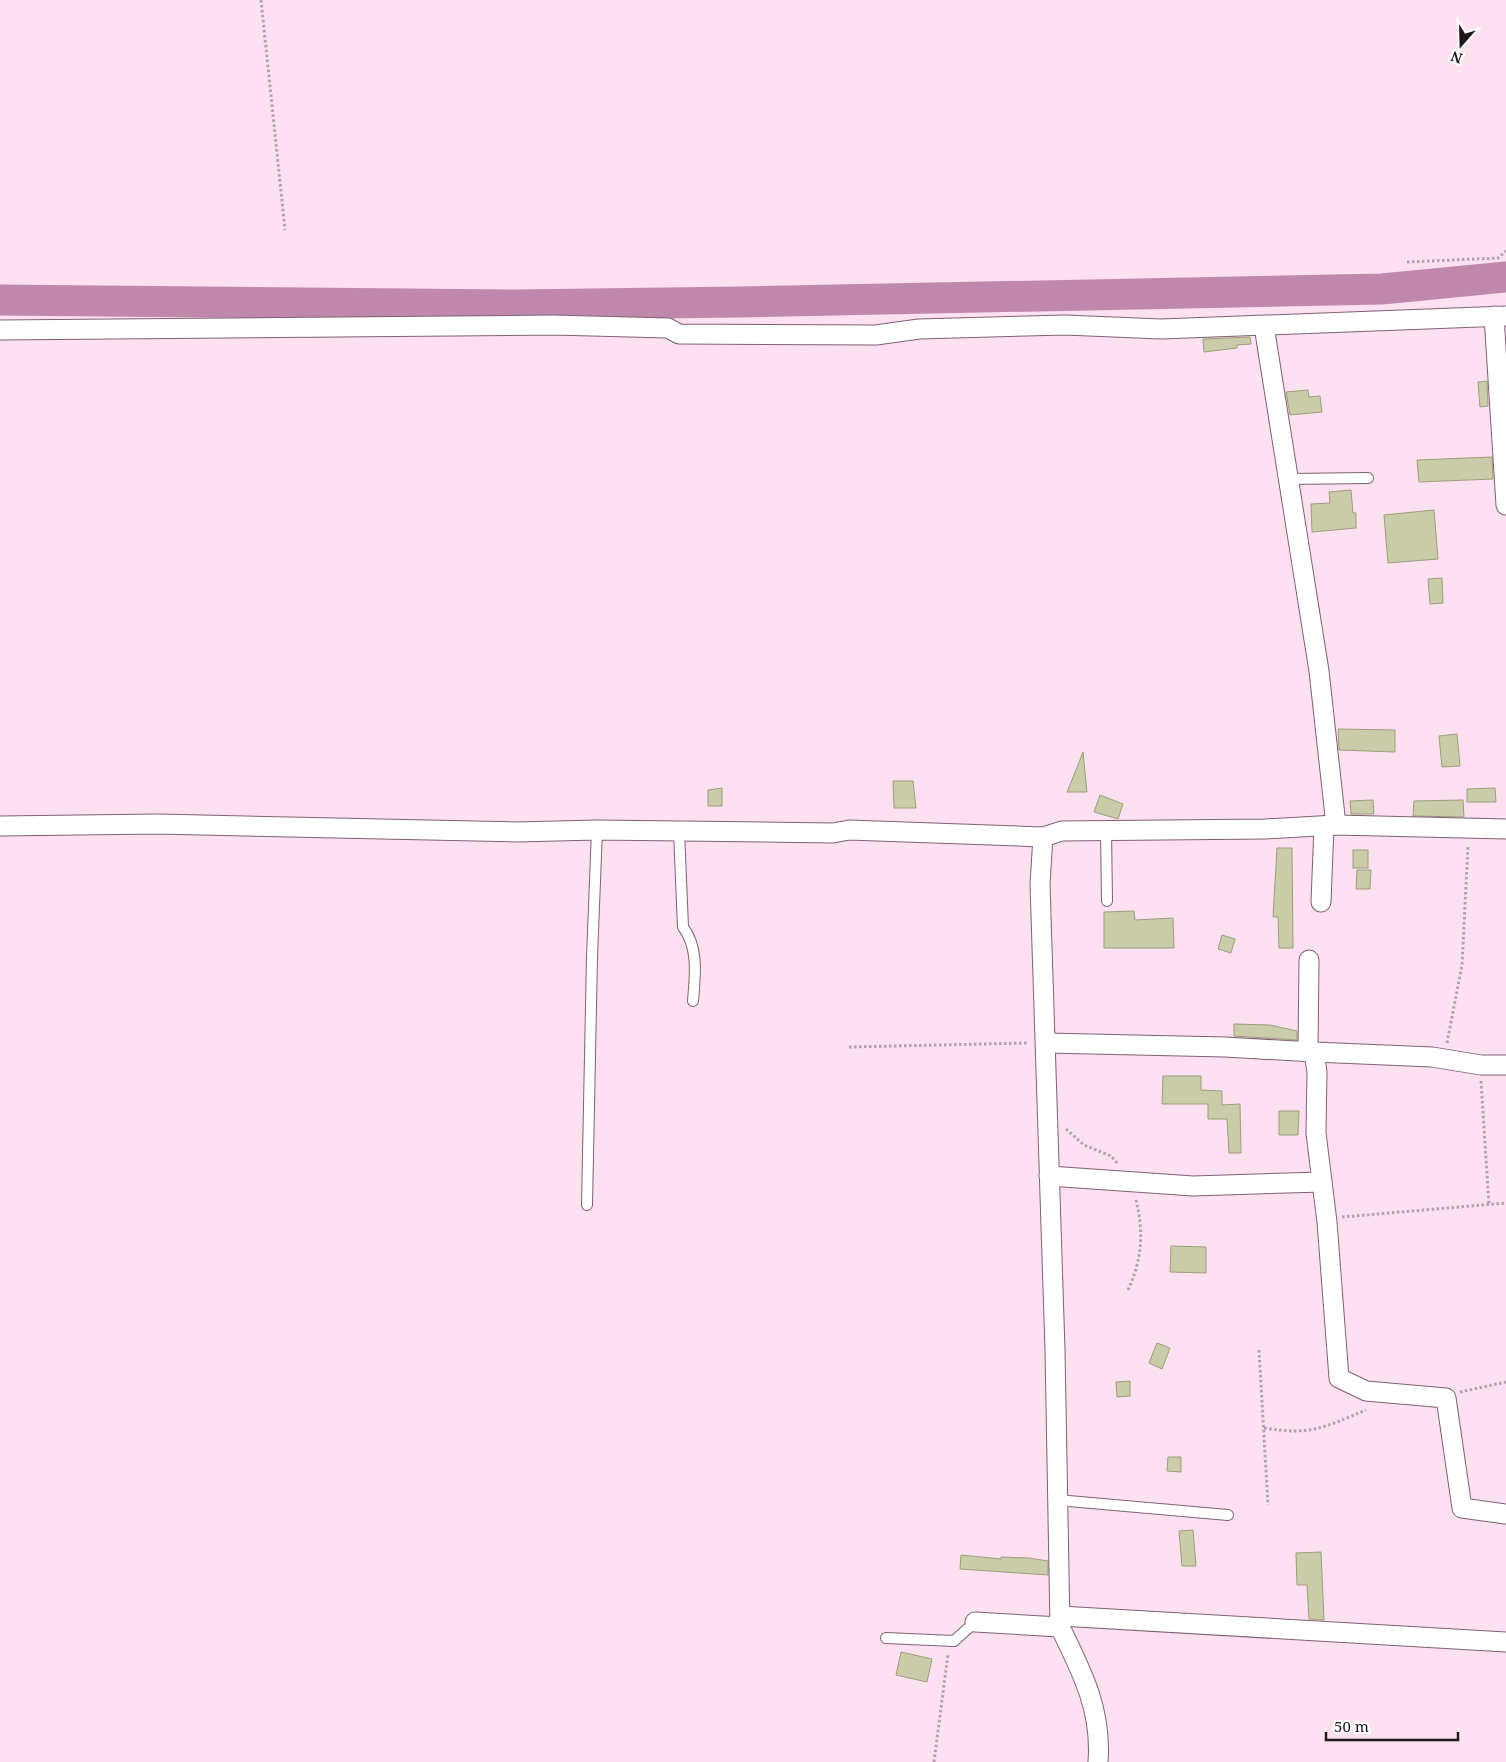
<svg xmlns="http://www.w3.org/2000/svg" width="1506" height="1762" font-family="'Noto Serif',serif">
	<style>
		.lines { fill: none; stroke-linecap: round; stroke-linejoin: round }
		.river { stroke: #c089ab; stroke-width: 31 }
		.building { fill: #cbcca9; stroke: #9c9d7c }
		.service-casing { stroke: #7e6072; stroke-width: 12 }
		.minor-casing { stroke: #7e6072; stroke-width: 21 }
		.path { stroke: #b69fac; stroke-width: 3; stroke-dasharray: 2.5 2.5; stroke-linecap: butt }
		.service { stroke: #fff; stroke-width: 10 }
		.minor { stroke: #fff; stroke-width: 19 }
	</style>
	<rect width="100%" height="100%" fill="#fde1f1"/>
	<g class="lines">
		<path class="river" d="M0 300 514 305 739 302 1382 289 1506 277"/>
	</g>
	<g class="building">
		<path d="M1250 337 1251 344 1237 345V348L1204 352 1203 339Z"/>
		<path d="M1487 381 1488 406 1480 407 1478 382Z"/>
		<path d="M1308 390 1309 397 1320 396 1322 412 1290 415 1286 392Z"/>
		<path d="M1492 457 1493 479 1419 482 1417 460Z"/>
		<path d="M1351 490 1353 513H1356V528L1312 532 1311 504 1330 503 1329 492Z"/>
		<path d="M1434 510 1438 559 1388 563 1384 515Z"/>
		<path d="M1442 578 1443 603 1430 604 1428 579Z"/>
		<path d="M1338 729 1395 730V752L1339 750Z"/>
		<path d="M1457 734 1460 766 1442 767 1439 736Z"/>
		<path d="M1083 752 1087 792H1067L1074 775Z"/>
		<path d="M893 781H913L916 808H894Z"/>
		<path d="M722 788V806H708V790Z"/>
		<path d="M1495 788 1496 802H1467V789Z"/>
		<path d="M1100 795 1123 804 1118 819 1094 812Z"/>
		<path d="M1373 800 1374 814H1351L1350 801Z"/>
		<path d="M1463 800 1464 817 1413 816 1414 801Z"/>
		<path d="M1277 848H1292L1293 948H1279L1278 917H1273Z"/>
		<rect x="1353" y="850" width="15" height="18"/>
		<path d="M1357 870H1371L1370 889H1356Z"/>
		<path d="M1134 911 1135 920 1173 918 1174 948H1104V912Z"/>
		<path d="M1222 935 1235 939 1231 953 1218 949Z"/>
		<path d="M1234 1024 1270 1025 1297 1031V1040L1234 1036Z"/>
		<path d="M1163 1076H1201V1090L1222 1091V1105L1240 1104 1241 1153H1229L1227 1119H1208V1104H1162Z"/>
		<path d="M1279 1111H1299L1298 1135H1279Z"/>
		<path d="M1171 1246 1206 1247V1273L1170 1272Z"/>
		<path d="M1157 1343 1170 1348 1162 1369 1149 1363Z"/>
		<path d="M1130 1381V1396L1117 1397 1116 1382Z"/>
		<path d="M1168 1457H1181V1472L1167 1471Z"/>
		<path d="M1193 1530 1196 1566H1182L1179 1531Z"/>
		<path d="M1321 1552 1324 1620 1309 1619 1307 1585H1297L1296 1553Z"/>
		<path d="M961 1555 1001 1559V1557L1029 1558 1048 1561V1575L960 1569Z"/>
		<path d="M901 1652 932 1659 927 1682 896 1675Z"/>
	</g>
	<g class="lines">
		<defs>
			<g id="service">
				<path d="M1289 479 1368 478"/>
				<path d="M679 831 683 927C699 948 695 976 693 1001"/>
				<path d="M1106 831 1107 901"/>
				<path d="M587 1205 592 957 597 830"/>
				<path d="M1057 1500 1228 1515"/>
				<path d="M886 1638 954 1641 975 1622"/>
			</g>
			<g id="minor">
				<path d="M1494 316 1506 505"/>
				<path d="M1264 326 1319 671 1336 825"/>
				<path d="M0 330 553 325 668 328 679 334 876 335 919 329 1065 325 1161 329 1506 316"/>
				<path d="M0 826 158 824 517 832 597 830 833 833 849 830 1043 837 1062 831 1265 829 1336 825 1506 829"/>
				<path d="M1321 902 1324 826"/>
				<path d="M1046 1043 1225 1047 1314 1052 1317 1072 1316 1133 1327 1222 1339 1378 1366 1391 1446 1398 1462 1508 1506 1514"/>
				<path d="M1308 1052 1309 960"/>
				<path d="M1314 1052 1432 1057 1481 1065H1506"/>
				<path d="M1049 1176 1193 1186 1322 1182"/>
				<path d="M1060 1616 1506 1642"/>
				<path d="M975 1622 1060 1627 1055 1350 1040 884 1043 837"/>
				<path d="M1060 1627C1082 1672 1102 1710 1098 1762"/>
			</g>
		</defs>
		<use href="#service" class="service-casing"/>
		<use href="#minor" class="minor-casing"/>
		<g class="path">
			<path d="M261 0 285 230"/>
			<path d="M1407 262 1498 258 1506 251"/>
			<path d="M1447 1043 1462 965 1468 846"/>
			<path d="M849 1047 1028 1043"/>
			<path d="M1481 1081 1489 1205"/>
			<path d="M1066 1129 1084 1145 1111 1156 1118 1164"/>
			<path d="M1342 1217 1506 1203"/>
			<path d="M1128 1290C1142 1260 1144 1232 1136 1200"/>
			<path d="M1259 1350 1268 1505"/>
			<path d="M1460 1392 1506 1382"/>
			<path d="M1264 1428C1310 1436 1325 1427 1366 1410"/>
			<path d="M934 1762 948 1654"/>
		</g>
		<use href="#service" class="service"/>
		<use href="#minor" class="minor"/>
	</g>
	<g transform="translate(1461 45) rotate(200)" stroke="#ffffff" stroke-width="4" paint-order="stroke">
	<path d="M0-4L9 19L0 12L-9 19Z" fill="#21151c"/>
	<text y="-8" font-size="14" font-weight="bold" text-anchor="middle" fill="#21151c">N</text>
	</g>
	<path d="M1326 1732v8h132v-8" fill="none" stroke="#21151c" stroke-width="2.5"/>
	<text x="1334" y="1732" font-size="15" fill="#21151c" stroke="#ffffff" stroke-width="4" paint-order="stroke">50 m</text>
</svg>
